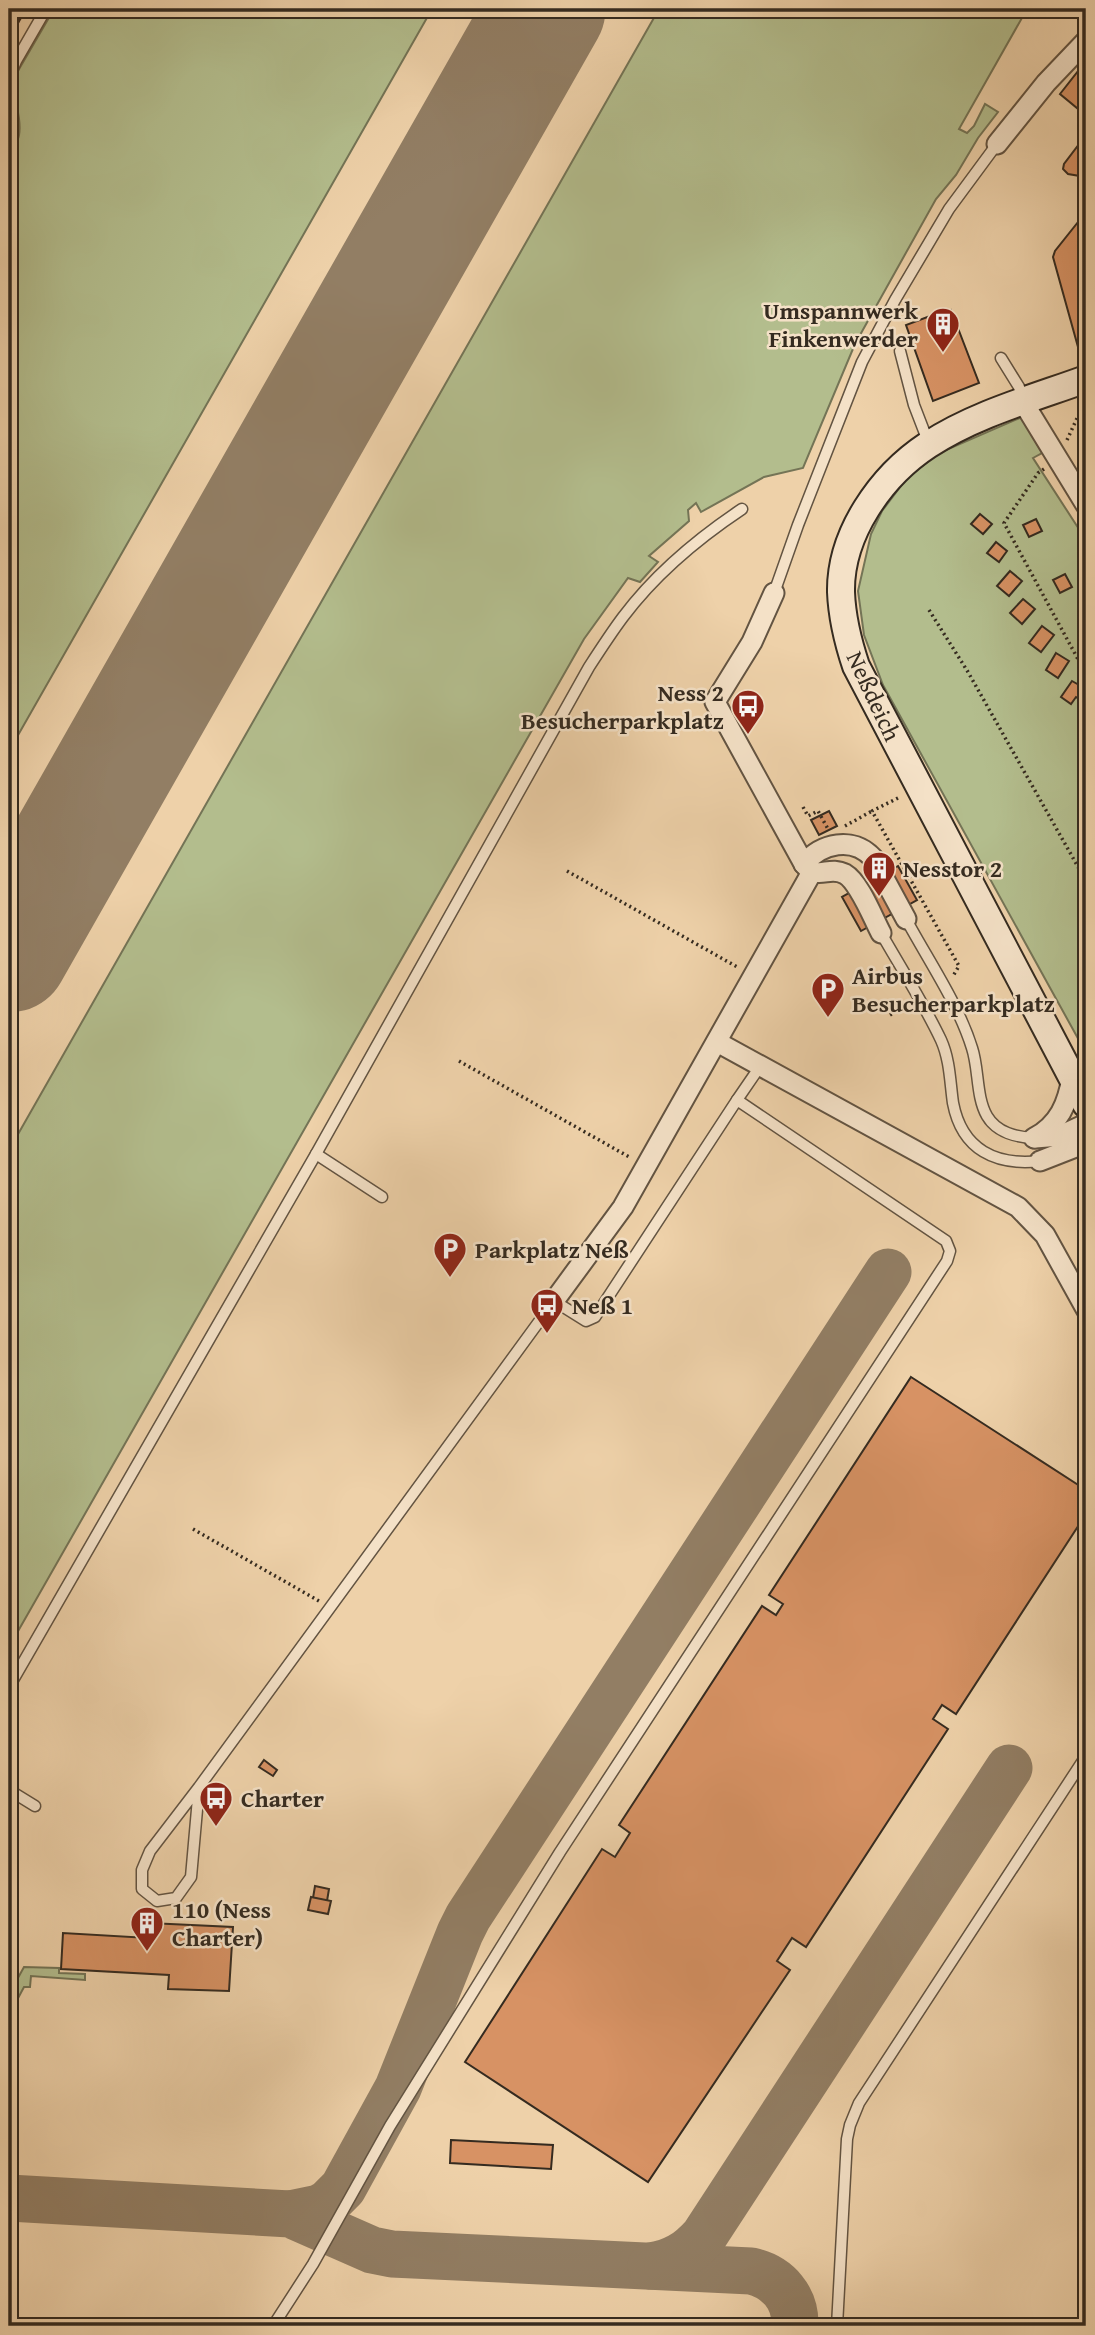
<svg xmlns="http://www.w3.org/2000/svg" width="1095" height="2335" font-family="'Gentium Book Plus',serif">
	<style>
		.green { fill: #b3bd8d; stroke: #747456; stroke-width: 2 }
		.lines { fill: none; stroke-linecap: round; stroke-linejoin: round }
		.taxiway { stroke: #927e64; stroke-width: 47 }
		.runway { stroke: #927e64; stroke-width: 119 }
		.building { fill: #d79264; stroke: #352b20; stroke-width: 2 }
		.lane-casing { stroke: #635442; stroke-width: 13 }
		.street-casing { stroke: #635442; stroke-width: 23 }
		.secondary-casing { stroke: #352b20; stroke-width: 30 }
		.path { stroke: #352b20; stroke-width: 3.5; stroke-dasharray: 2 3.5; stroke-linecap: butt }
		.lane { stroke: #f4e1c7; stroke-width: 10 }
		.street { stroke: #f4e1c7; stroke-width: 19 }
		.secondary { stroke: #f4e1c7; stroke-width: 26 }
		.labels { text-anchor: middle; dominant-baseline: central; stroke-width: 5; stroke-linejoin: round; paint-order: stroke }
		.poi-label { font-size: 24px; font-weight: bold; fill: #352b20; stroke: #f4e1c7; text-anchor: start }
		.street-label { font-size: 24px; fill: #352b20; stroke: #f4e1c7 }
	</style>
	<rect width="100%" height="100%" fill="#eed1a9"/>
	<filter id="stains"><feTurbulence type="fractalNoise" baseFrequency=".00286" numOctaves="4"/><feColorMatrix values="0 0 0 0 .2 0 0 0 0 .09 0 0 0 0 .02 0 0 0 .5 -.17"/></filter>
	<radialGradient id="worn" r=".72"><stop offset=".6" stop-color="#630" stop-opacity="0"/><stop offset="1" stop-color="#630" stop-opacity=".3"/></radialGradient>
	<g class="green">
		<path d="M54 9H432L9 751V156C13 149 18 142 19 135 23 115 10 96 15 76Z"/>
		<path d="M659 9H1027L959 129 967 133 974 126 985 104 998 112 978 138 956 175 936 199 855 344 803 468 764 477 701 512 696 503 688 510 689 521 649 556 658 562 640 582 628 578 584 639 9 1647V1150Z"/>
		<path d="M1022 417 1042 453 1033 458 1086 540V1053L883 685 864 635 858 591 871 534 882 511 907 478 939 453Z"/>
		<path d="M24 1967 59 1968V1973L85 1974V1980L31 1976 30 1987H24L9 2015V1994Z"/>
	</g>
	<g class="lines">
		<g class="taxiway">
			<path d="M9 862 28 859 76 834"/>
			<path d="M9 919 13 939 9 951"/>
			<path d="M9 2198 290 2214 372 2250 392 2254 751 2271C778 2277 796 2298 795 2326"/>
			<path d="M290 2214 319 2208 328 2203 343 2188 398 2088 460 1933 468 1917 888 1272"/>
			<path d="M651 2266C674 2262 688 2254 704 2236L1009 1768"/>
		</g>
		<path class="runway" d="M9 953 546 9"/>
	</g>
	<g class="building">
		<path d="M9 9H26L9 39Z"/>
		<path d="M1086 61V109L1083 113 1060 94Z"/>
		<path d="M1086 135V177L1068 174 1063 169 1064 164Z"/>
		<path d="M1086 212V350L1078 347 1053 257 1055 251Z"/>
		<path d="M951 310 979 383 933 401 906 325 938 313 939 315Z"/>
		<path d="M980 514 992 524 983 534 971 524Z"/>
		<path d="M1036 519 1042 531 1029 537 1023 525Z"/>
		<path d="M996 542 1007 551 999 562 987 553Z"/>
		<path d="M1010 571 1022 581 1009 596 997 586Z"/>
		<path d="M1065 574 1072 587 1060 593 1053 580Z"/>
		<path d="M1023 599 1035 609 1022 624 1010 613Z"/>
		<path d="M1042 626 1054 635 1041 652 1029 643Z"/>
		<path d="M1056 653 1069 661 1058 678 1046 670Z"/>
		<path d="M1072 681 1086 689 1079 699 1076 697 1071 704 1061 697Z"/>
		<path d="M829 811 837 826 819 835 811 820Z"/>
		<path d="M898 866 917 900 861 931 842 897Z"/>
		<path d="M911 1377 1086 1490V1514L956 1714 942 1705 933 1719 948 1729 806 1947 792 1938 777 1961 790 1970 648 2182 465 2062 602 1849 615 1857 630 1833 619 1825 762 1606 776 1615 783 1604 769 1595Z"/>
		<path d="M264 1760 277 1770 273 1776 259 1767Z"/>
		<path d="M315 1886 329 1889 327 1901 313 1898Z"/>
		<path d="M311 1897 331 1901 328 1914 308 1910Z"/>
		<path d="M149 1923 233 1927 229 1991 168 1989 169 1975 61 1969 63 1933 148 1938Z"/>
		<path d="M451 2140 553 2145 551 2169 450 2163Z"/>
	</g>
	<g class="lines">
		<defs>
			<g id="lane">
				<path d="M9 78 16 61 46 9"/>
				<path d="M9 111 11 123 9 135"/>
				<path d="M900 351 914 405 929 444"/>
				<path d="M1001 358 1019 387 1022 398"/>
				<path d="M774 593 798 525 862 362 895 300 949 209 997 144"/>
				<path d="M906 919C928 960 958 1003 972 1048 979 1069 976 1097 987 1116 997 1133 1016 1137 1034 1138"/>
				<path d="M881 933C901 968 924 1004 941 1040 950 1060 950 1082 953 1103 962 1150 996 1166 1040 1161"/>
				<path d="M737 1100 761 1065"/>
				<path d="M316 1154 382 1197"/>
				<path d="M9 1687 316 1154 589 667C600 650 611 633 623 617 656 573 697 539 742 509"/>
				<path d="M199 1787 191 1877 176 1898 157 1901 142 1889V1870L150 1851 199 1787 554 1301 586 1321 595 1317 737 1100 946 1241 950 1251 947 1261 560 1852 390 2126 313 2264 273 2326"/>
				<path d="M9 1790 35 1806"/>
				<path d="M837 2326 847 2139 850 2125 859 2103 1086 1756"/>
			</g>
			<g id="street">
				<path d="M997 144 1046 83 1086 41"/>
				<path d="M1023 402 1086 505"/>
				<path d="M774 593 752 642 715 702 804 864C818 882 828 865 845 874 859 882 873 918 881 933"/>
				<path d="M804 864C821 843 853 836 873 858L906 919"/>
				<path d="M717 1042 1018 1207 1045 1235 1086 1309"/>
				<path d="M1034 1138C1059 1125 1068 1103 1072 1077"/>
				<path d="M1035 1138 1060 1136 1086 1124"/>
				<path d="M1040 1161 1086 1143"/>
				<path d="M554 1301 623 1207 812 872"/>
			</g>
			<path id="secondary" d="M1086 379C1034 398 975 414 928 445 881 476 840 534 841 592 842 618 848 642 856 666L1086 1104"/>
		</defs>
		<use href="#lane" class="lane-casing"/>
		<use href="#street" class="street-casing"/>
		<use href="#secondary" class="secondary-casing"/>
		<g class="path">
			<path d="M1067 440 1084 403"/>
			<path d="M1044 469 1038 473 1004 523 1086 674"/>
			<path d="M929 610 968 672 1086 881"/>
			<path d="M898 798 872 811 959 966 953 976"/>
			<path d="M803 807 808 816 818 811 828 829"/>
			<path d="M845 826 872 811"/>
			<path d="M567 871 739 968"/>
			<path d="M890 1015 908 1004"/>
			<path d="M459 1061 631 1158"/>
			<path d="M193 1529 319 1601"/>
		</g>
		<use href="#lane" class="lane"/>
		<use href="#street" class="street"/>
		<use href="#secondary" class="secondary"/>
	</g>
	<defs>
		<symbol id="building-pin" viewBox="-11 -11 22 30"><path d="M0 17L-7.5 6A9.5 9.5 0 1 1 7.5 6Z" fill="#8f2418" stroke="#f4e1c7"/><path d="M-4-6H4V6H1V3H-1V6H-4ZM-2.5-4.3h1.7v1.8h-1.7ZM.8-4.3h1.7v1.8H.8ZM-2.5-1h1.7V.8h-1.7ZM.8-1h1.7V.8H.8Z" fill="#fff"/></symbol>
		<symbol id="bus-pin" viewBox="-11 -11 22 30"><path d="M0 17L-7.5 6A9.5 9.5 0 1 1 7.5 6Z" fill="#8f2418" stroke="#f4e1c7"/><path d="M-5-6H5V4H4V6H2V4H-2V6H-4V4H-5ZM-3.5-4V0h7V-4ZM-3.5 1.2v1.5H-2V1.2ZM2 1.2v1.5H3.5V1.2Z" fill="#fff"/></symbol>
		<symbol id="parking-pin" viewBox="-11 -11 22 30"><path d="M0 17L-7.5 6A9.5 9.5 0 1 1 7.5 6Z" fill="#8f2418" stroke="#f4e1c7"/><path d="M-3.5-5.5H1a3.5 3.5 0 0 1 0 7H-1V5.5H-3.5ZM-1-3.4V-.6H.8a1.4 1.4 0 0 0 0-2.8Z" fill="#fff"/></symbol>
	</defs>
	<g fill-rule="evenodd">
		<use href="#building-pin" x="924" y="305" width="38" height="52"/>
		<use href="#bus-pin" x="729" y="687" width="38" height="52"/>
		<use href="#building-pin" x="860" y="849" width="38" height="52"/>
		<use href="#parking-pin" x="809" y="970" width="38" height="52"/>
		<use href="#parking-pin" x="431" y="1230" width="38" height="52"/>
		<use href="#bus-pin" x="528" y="1286" width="38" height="52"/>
		<use href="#bus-pin" x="197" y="1779" width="38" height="52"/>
		<use href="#building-pin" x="128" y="1904" width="38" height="52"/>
	</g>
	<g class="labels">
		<g class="poi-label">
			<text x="918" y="310" text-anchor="end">Umspannwerk<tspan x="918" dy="28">Finkenwerder</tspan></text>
			<text x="724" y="692" text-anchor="end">Ness 2<tspan x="724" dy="28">Besucherparkplatz</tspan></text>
			<text x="903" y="868">Nesstor 2</text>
			<text x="852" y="975">Airbus<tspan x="852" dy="28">Besucherparkplatz</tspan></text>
			<text x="475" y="1249">Parkplatz Neß</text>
			<text x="572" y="1305">Neß 1</text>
			<text x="241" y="1798">Charter</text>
			<text x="172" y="1909">110 (Ness<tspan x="172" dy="28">Charter)</tspan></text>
		</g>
		<g class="street-label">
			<text transform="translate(874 696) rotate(65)">Neßdeich</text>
		</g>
	</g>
	<rect width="1095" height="2335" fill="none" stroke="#eed1a9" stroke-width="35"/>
	<rect x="10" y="10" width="1074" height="2314" fill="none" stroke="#352b20" stroke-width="3.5"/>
	<rect x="18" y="18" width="1060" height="2300" fill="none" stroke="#352b20" stroke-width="2"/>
	<rect width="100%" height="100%" filter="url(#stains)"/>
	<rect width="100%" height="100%" fill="url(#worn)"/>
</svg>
